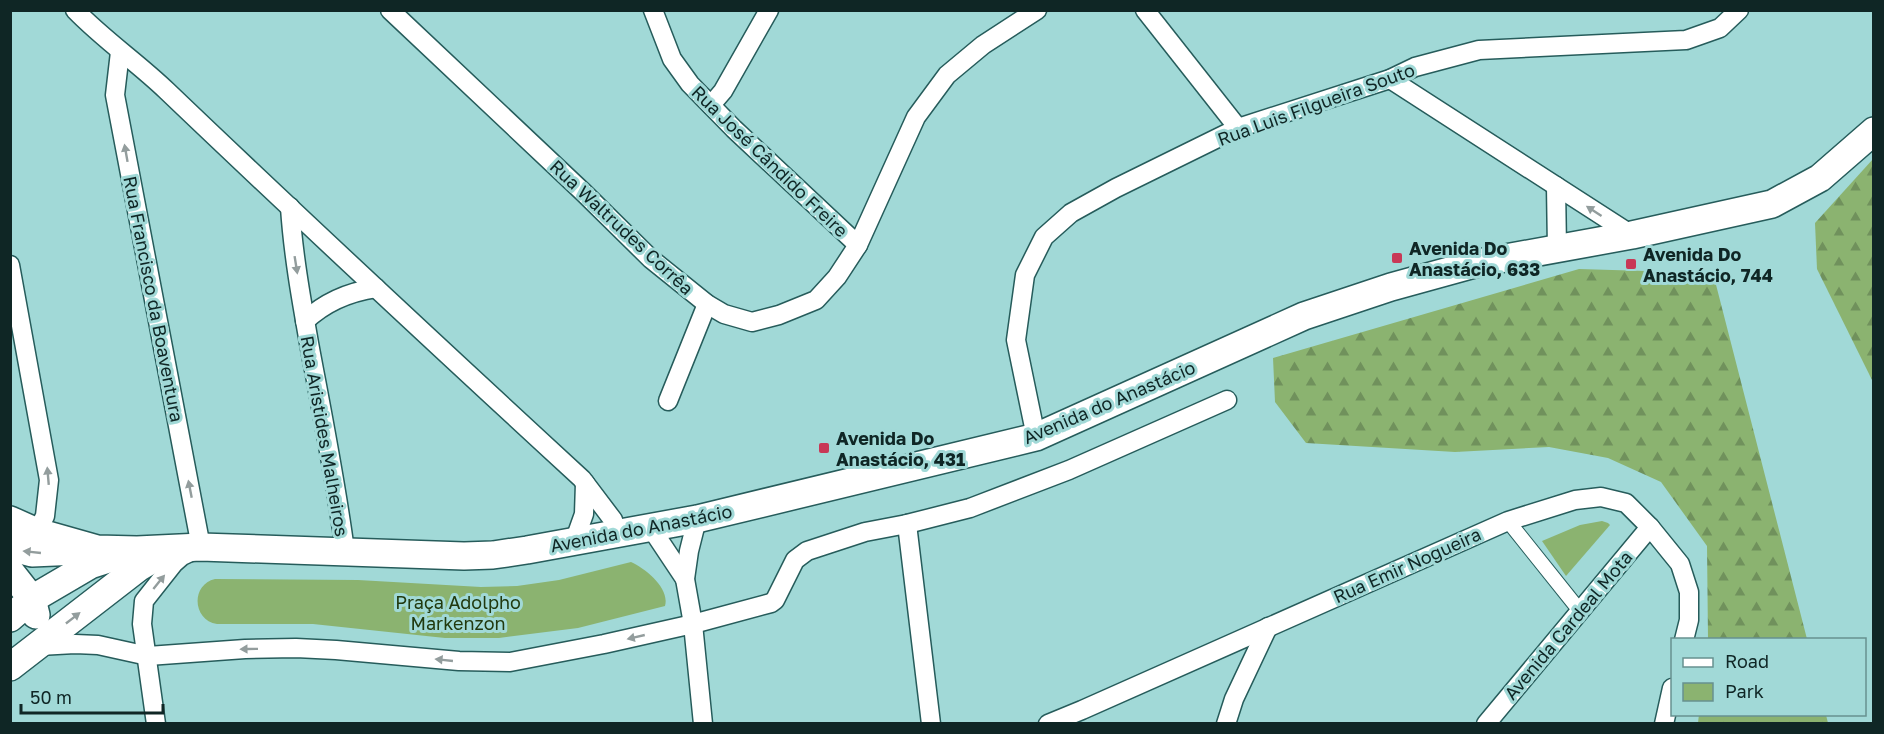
<svg xmlns="http://www.w3.org/2000/svg" width="1884" height="734" font-family="'Golos Text',sans-serif">
	<style>
		.forest { fill: url(#forest-firs) }
		.park { fill: #8bb370 }
		.lines { fill: none; stroke-linecap: round; stroke-linejoin: round }
		.pedestrian-casing { stroke: #265c5b; stroke-width: 16 }
		.minor-casing { stroke: #265c5b; stroke-width: 21 }
		.secondary-casing { stroke: #265c5b; stroke-width: 30 }
		.pedestrian { stroke: #fff; stroke-width: 14 }
		.minor { stroke: #fff; stroke-width: 18 }
		.secondary { stroke: #fff; stroke-width: 27 }
		.oneway { fill: #939d9d }
		.poi-dot { fill: #c83856; stroke: #a1d9d7; stroke-width: 2 }
		.labels { text-anchor: middle; dominant-baseline: central; stroke-width: 6; stroke-linejoin: round; paint-order: stroke }
		.street-label { font-size: 18px; fill: #0f2625; stroke: #a1d9d7 }
		.poi-label { font-size: 18px; font-weight: bold; fill: #0f2625; stroke: #a1d9d7; text-anchor: start }
		.park-label { font-size: 18px; fill: #21390e; stroke: #a1d9d7 }
	</style>
	<defs>
		<pattern id="forest-firs" width="22" height="20" patternUnits="userSpaceOnUse" patternTransform="scale(1.5)"><rect width="22" height="20" fill="#8bb370"/><path d="M5 1l3.5 6h-7zM16 11l3.5 6h-7z" fill="#70915c"/></pattern>
	</defs>
	<rect width="100%" height="100%" fill="#a1d9d7"/>
	<g class="forest">
		<path d="M1873 159V382L1817 269 1815 223Z"/>
		<path d="M1579 269 1713 273 1807 639H1708L1707 546 1661 482 1608 458 1549 447 1455 452 1306 443 1275 402 1273 358Z"/>
		<path d="M1699 714 1826 715 1828 723H1698Z"/>
	</g>
	<g class="park">
		<path d="M1602 521 1608 523 1610 525 1566 576 1542 541 1580 525Z"/>
		<path d="M631 562C646 569 670 588 665 606L578 628 499 638H445L313 624H217C193 621 190 585 215 579L358 580 481 587 517 586 559 580Z"/>
	</g>
	<g class="lines">
		<defs>
			<path id="pedestrian" d="M1508 521 1580 611"/>
			<g id="minor">
				<path d="M75 10C104 40 138 63 167 91 304 222 443 351 582 479L613 520 618 534"/>
				<path d="M390 10 583 192 651 259 707 304 724 314 752 322 779 315 816 300 837 277 858 245 916 117 947 75 983 45 1037 10"/>
				<path d="M653 10 672 59 690 84 734 129 858 245"/>
				<path d="M1145 10 1238 128"/>
				<path d="M120 52 115 95 201 547 182 556 174 563 144 601 142 624 156 724"/>
				<path d="M1390 79 1632 235"/>
				<path d="M711 105 723 91 769 10"/>
				<path d="M1556 186 1557 249"/>
				<path d="M290 207C293 253 301 298 309 343 322 413 336 482 345 551"/>
				<path d="M10 265 49 480 45 516 37 532"/>
				<path d="M305 321C325 302 349 292 376 288"/>
				<path d="M668 401 707 304"/>
				<path d="M1036 437 1016 340 1025 275 1044 237 1071 213 1116 188 1238 128 1390 79 1415 67 1479 50 1686 40 1720 28 1739 10"/>
				<path d="M697 519 689 551 685 579 693 624 703 724"/>
				<path d="M907 524 931 724"/>
				<path d="M651 528 685 579"/>
				<path d="M574 542 584 514 585 483"/>
				<path d="M39 646 75 644 98 645 148 656 245 649 296 648 336 650 459 661 510 662 604 644 693 624 771 603 775 600 795 560 807 551 865 532 907 524 970 508 1069 470 1227 400"/>
				<path d="M1048 724 1082 710 1508 521 1575 500 1601 497 1626 503 1650 527 1680 564 1689 592V620L1684 640"/>
				<path d="M1226 724 1234 699 1268 627"/>
				<path d="M1486 724 1650 527"/>
				<path d="M1664 724 1672 688"/>
			</g>
			<g id="secondary">
				<path d="M10 520 37 532 97 549 137 550 201 547 464 556 493 555 527 550 697 519 1036 437 1304 316 1391 287 1478 263 1632 235 1772 204 1820 178 1874 131"/>
				<path d="M10 547 32 553 78 551"/>
				<path d="M10 571 32 599 36 615"/>
				<path d="M10 618 32 599 90 565 121 555"/>
				<path d="M10 667 138 568 168 550"/>
			</g>
		</defs>
		<use href="#pedestrian" class="pedestrian-casing"/>
		<use href="#minor" class="minor-casing"/>
		<use href="#secondary" class="secondary-casing"/>
		<use href="#pedestrian" class="pedestrian"/>
		<use href="#minor" class="minor"/>
		<use href="#secondary" class="secondary"/>
	</g>
	<defs><path id="oneway-solid" d="M-6-.8H1V-3.2L6.5 0L1 3.2V.8H-6Z" transform="scale(1.5)"/></defs>
	<g class="oneway">
		<use href="#oneway-solid" transform="translate(126 153) rotate(-100)"/>
		<use href="#oneway-solid" transform="translate(1594 211) rotate(-147)"/>
		<use href="#oneway-solid" transform="translate(296 265) rotate(81)"/>
		<use href="#oneway-solid" transform="translate(48 476) rotate(-95)"/>
		<use href="#oneway-solid" transform="translate(190 489) rotate(-101)"/>
		<use href="#oneway-solid" transform="translate(32 552) rotate(-174)"/>
		<use href="#oneway-solid" transform="translate(159 582) rotate(-51)"/>
		<use href="#oneway-solid" transform="translate(73 618) rotate(-38)"/>
		<use href="#oneway-solid" transform="translate(636 637) rotate(167)"/>
		<use href="#oneway-solid" transform="translate(249 649) rotate(179)"/>
		<use href="#oneway-solid" transform="translate(444 660) rotate(-174)"/>
	</g>
	<g class="poi-dot">
		<rect x="1391" y="252" width="12" height="12" rx="3"/>
		<rect x="1625" y="258" width="12" height="12" rx="3"/>
		<rect x="818" y="442" width="12" height="12" rx="3"/>
	</g>
	<g class="labels">
		<g class="street-label">
			<text transform="translate(1316 104) rotate(-20)">Rua Luis Filgueira Souto</text>
			<text transform="translate(770 161) rotate(44)">Rua José Cândido Freire</text>
			<text transform="translate(622 227) rotate(43)">Rua Waltrudes Corrêa</text>
			<text transform="translate(154 299) rotate(79)">Rua Francisco da Boaventura</text>
			<text transform="translate(1109 402) rotate(-23)">Avenida do Anastácio</text>
			<text transform="translate(325 436) rotate(80)">Rua Aristides Malheiros</text>
			<text transform="translate(641 528) rotate(-11)">Avenida do Anastácio</text>
			<text transform="translate(1407 565) rotate(-24)">Rua Emir Nogueira</text>
			<text transform="translate(1568 625) rotate(-50)">Avenida Cardeal Mota</text>
		</g>
		<g class="poi-label">
			<text x="1409" y="248">Avenida Do<tspan x="1409" dy="21">Anastácio, 633</tspan></text>
			<text x="1643" y="254">Avenida Do<tspan x="1643" dy="21">Anastácio, 744</tspan></text>
			<text x="836" y="438">Avenida Do<tspan x="836" dy="21">Anastácio, 431</tspan></text>
		</g>
		<g class="park-label">
			<text x="458" y="602">Praça Adolpho<tspan x="458" dy="21">Markenzon</tspan></text>
		</g>
	</g>
	<rect width="1884" height="734" fill="none" stroke="#0f2625" stroke-width="24"/>
	<rect x="1671" y="638" width="195" height="78" fill="#a1d9d7" stroke="#679190" stroke-width="1.5"/>
	<rect x="1683" y="658" width="30" height="9" fill="#ffffff" stroke="#679190" stroke-width="1.5"/>
	<text x="1725" y="668" font-size="18" fill="#0f2625">Road</text>
	<rect x="1683" y="683" width="30" height="18" fill="#8bb370" stroke="#679190" stroke-width="1.5"/>
	<text x="1725" y="698" font-size="18" fill="#0f2625">Park</text>
	<path d="M21 704v9h142v-9" fill="none" stroke="#0f2625" stroke-width="3"/>
	<text x="30" y="704" font-size="18" fill="#0f2625" stroke="#a1d9d7" stroke-width="4.5" paint-order="stroke">50 m</text>
</svg>
